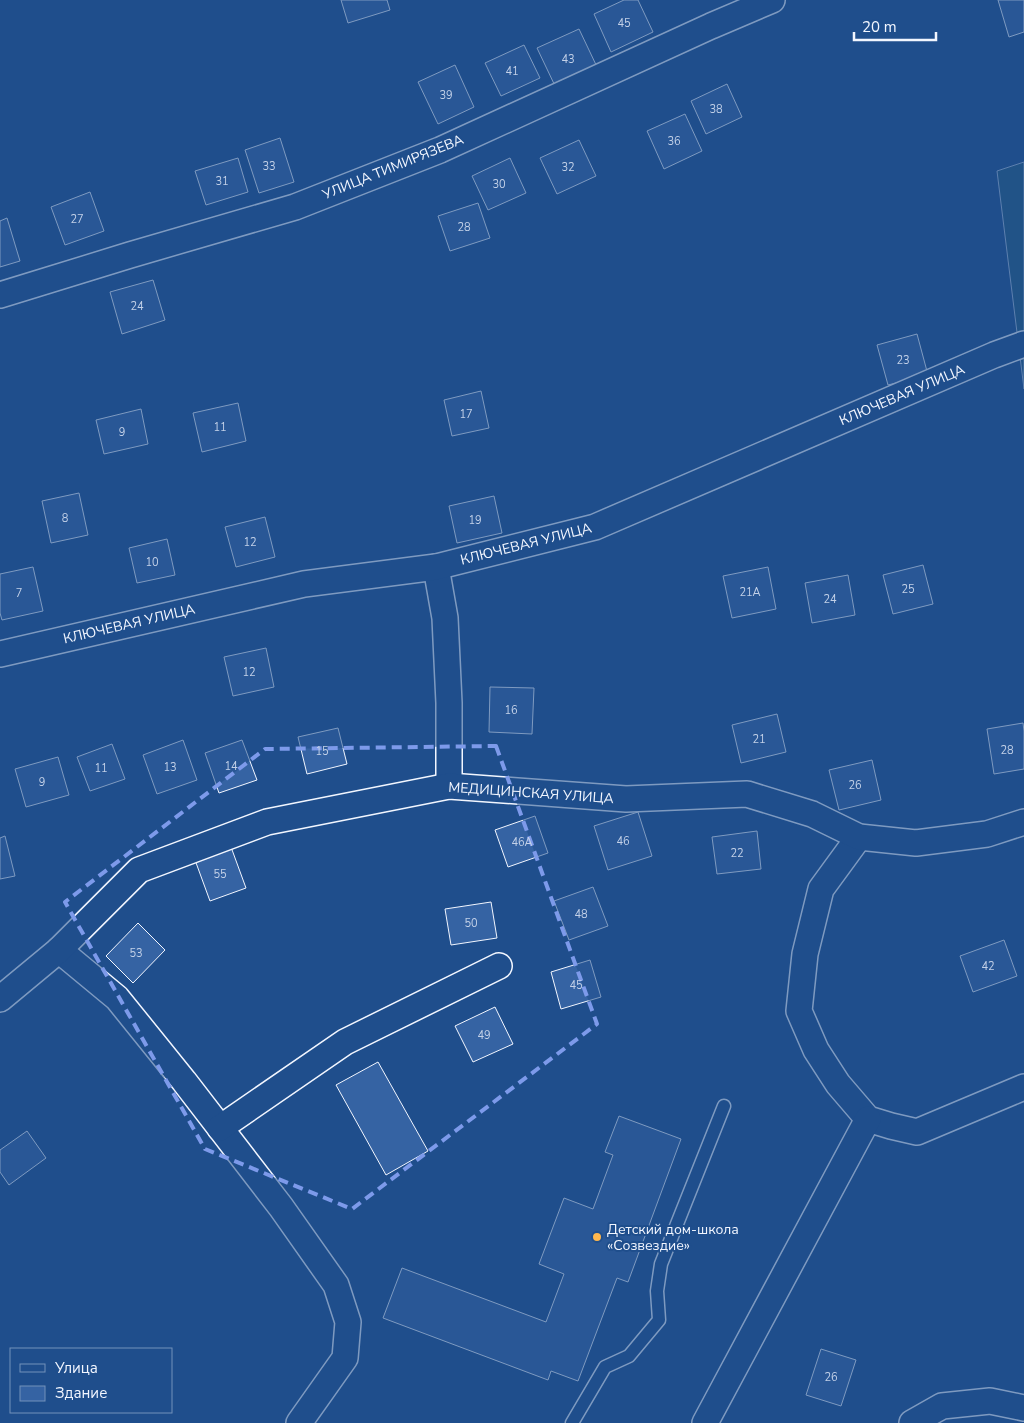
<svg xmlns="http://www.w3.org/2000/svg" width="1024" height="1423" font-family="'Nunito Sans',sans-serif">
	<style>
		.green { fill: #245a82; stroke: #a8bbd7 }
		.building { fill: #3563a3; stroke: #f2f6ff }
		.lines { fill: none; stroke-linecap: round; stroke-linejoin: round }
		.lane-casing { stroke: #f2f6ff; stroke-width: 15 }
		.street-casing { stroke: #f2f6ff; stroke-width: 28 }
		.lane { stroke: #1f4e8c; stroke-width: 12 }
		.street { stroke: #1f4e8c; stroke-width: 25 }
		.marked { fill: none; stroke: #7d9aea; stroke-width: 4; stroke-dasharray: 10 6; stroke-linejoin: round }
		.poi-dot { fill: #ffb74d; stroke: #1f4e8c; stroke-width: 2 }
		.labels { text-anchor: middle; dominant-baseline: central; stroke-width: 4; stroke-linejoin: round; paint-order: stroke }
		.number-label { font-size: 11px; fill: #c3d1e8 }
		.street-label { font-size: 14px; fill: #f2f6ff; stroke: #1f4e8c }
		.poi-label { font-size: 14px; fill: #f2f6ff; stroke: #1f4e8c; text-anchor: start }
	</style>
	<rect width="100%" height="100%" fill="#1f4e8c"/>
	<path class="green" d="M1024 162V389L997 171Z"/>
	<g class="building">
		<path d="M341 0H387L390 10 348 23Z"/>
		<path d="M624 0H638L653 32 611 52 594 14Z"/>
		<path d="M998 0H1024V32L1009 37Z"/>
		<path d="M579 29 598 69 556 88 537 48Z"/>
		<path d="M524 45 540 78 501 96 485 63Z"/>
		<path d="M455 65 474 107 438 124 418 82Z"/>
		<path d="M727 84 742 117 706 134 691 101Z"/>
		<path d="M685 114 702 151 664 169 647 131Z"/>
		<path d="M280 138 294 182 259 193 245 150Z"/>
		<path d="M579 140 596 176 557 194 540 158Z"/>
		<path d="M238 158 248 192 206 205 195 171Z"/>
		<path d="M510 158 526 193 488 210 472 176Z"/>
		<path d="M90 192 104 231 65 245 51 207Z"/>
		<path d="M478 203 490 238 450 251 438 216Z"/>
		<path d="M7 218 20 261 0 267V221Z"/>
		<path d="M153 280 165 320 122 334 110 292Z"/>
		<path d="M917 334 928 375 888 385 877 345Z"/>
		<path d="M481 391 489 428 452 436 444 400Z"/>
		<path d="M238 403 246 441 202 452 193 413Z"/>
		<path d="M141 409 148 444 104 454 96 420Z"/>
		<path d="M79 493 88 535 51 543 42 501Z"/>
		<path d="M494 496 502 533 457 543 449 506Z"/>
		<path d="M265 517 275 557 236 567 225 527Z"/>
		<path d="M167 539 175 575 137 583 129 548Z"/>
		<path d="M923 565 933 604 893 614 883 575Z"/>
		<path d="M33 567 43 611 2 620 0 613V574Z"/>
		<path d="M768 567 776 609 732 618 723 576Z"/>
		<path d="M848 575 855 615 812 623 805 583Z"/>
		<path d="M266 648 274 687 233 696 224 657Z"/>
		<path d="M490 687 534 688 532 734 489 732Z"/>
		<path d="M777 714 786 752 741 763 732 725Z"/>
		<path d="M1023 723 1024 731V769L994 774 987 729Z"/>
		<path d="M338 728 347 764 307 774 298 737Z"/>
		<path d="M183 740 197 780 157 794 143 755Z"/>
		<path d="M242 740 257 780 219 793 205 753Z"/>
		<path d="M112 744 125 779 90 791 77 757Z"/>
		<path d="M58 757 69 795 26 807 15 769Z"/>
		<path d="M872 760 881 800 839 810 829 770Z"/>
		<path d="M638 812 652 856 608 870 594 826Z"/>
		<path d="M535 816 548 853 508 867 495 830Z"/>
		<path d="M757 831 761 869 717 874 712 837Z"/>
		<path d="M5 836 15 876 0 879V838Z"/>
		<path d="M231 847 246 888 210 901 195 860Z"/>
		<path d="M593 887 608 926 569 940 554 901Z"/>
		<path d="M491 902 497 938 451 945 445 909Z"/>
		<path d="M138 923 165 950 133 983 106 956Z"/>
		<path d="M1004 940 1017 976 973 992 960 956Z"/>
		<path d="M590 960 601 997 561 1009 551 972Z"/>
		<path d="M495 1007 513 1044 473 1062 455 1026Z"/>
		<path d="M378 1062 428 1151 386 1175 336 1085Z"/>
		<path d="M619 1116 681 1139 628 1282 617 1278 578 1381 551 1371 548 1380 383 1318 402 1268 546 1322 564 1274 539 1264 564 1198 593 1209 613 1155 605 1152Z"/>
		<path d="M27 1131 46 1158 9 1185 0 1172V1150Z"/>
		<path d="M821 1349 856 1360 841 1406 806 1395Z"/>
	</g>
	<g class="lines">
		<defs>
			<path id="lane" d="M572 1423 605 1367 629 1356 659 1320 657 1291 661 1264 724 1106"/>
			<g id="street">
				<path d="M0 295 130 255 295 207 440 150 711 26 772 0"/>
				<path d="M436 567 445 618 449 703V786"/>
				<path d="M0 654 304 584 436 567 595 527 994 355 1024 344"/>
				<path d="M859 837 821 889 805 954 799 1011 816 1050 838 1084 868 1119 891 1126 917 1132 1024 1087"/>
				<path d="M59 950 117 998 184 1081 281 1207 336 1285 348 1322 345 1358 299 1423"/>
				<path d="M0 999 59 950 139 870 267 822 449 786 626 799 747 794 812 814 859 837 916 843 987 834 1024 822"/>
				<path d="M220 1128 345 1042 499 966"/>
				<path d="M705 1423 868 1119"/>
				<path d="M912 1423 942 1406 990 1401 1024 1408"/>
			</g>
		</defs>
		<use href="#lane" class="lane-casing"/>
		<use href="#street" class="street-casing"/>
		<use href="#lane" class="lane"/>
		<use href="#street" class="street"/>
	</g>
	<path d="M0 0H1024V1423H0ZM496 746 597 1024 352 1209 205 1149 65 902 265 749Z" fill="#1f4e8c" fill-opacity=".55" fill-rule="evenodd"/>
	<path class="marked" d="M496 746 597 1024 352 1209 205 1149 65 902 265 749Z"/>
	<circle class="poi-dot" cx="597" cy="1237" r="5"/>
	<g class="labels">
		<g class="number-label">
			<text x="624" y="23">45</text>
			<text x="568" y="59">43</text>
			<text x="512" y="71">41</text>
			<text x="446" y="95">39</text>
			<text x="716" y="109">38</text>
			<text x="674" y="141">36</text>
			<text x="269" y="166">33</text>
			<text x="568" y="167">32</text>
			<text x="222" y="181">31</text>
			<text x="499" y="184">30</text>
			<text x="77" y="219">27</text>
			<text x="464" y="227">28</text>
			<text x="137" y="306">24</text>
			<text x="903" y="360">23</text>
			<text x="466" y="414">17</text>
			<text x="220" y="427">11</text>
			<text x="122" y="432">9</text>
			<text x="65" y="518">8</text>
			<text x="475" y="520">19</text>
			<text x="250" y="542">12</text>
			<text x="152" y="562">10</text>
			<text x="908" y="589">25</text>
			<text x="750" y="592">21А</text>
			<text x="19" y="593">7</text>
			<text x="830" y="599">24</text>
			<text x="249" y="672">12</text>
			<text x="511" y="710">16</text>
			<text x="759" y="739">21</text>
			<text x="1007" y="750">28</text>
			<text x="322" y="751">15</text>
			<text x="231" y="766">14</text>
			<text x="170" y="767">13</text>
			<text x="101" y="768">11</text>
			<text x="42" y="782">9</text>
			<text x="855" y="785">26</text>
			<text x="623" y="841">46</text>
			<text x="522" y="842">46А</text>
			<text x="737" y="853">22</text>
			<text x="220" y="874">55</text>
			<text x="581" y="914">48</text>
			<text x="471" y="923">50</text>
			<text x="136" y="953">53</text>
			<text x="988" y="966">42</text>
			<text x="576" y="985">45</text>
			<text x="484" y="1035">49</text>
			<text x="831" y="1377">26</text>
		</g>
		<g class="street-label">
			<text transform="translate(393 167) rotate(-22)">УЛИЦА ТИМИРЯЗЕВА</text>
			<text transform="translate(902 395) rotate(-23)">КЛЮЧЕВАЯ УЛИЦА</text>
			<text transform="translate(526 544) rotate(-14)">КЛЮЧЕВАЯ УЛИЦА</text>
			<text transform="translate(129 624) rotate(-13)">КЛЮЧЕВАЯ УЛИЦА</text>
			<text transform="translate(531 793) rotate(4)">МЕДИЦИНСКАЯ УЛИЦА</text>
		</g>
		<g class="poi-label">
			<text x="607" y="1229">Детский дом-школа<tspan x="607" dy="16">«Созвездие»</tspan></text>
		</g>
	</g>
	<rect x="10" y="1348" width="162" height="65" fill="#1f4e8c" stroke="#7391ba"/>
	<rect x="20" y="1364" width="25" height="8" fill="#1f4e8c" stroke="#7391ba"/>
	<text x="55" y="1373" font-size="15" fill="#f2f6ff">Улица</text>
	<rect x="20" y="1386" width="25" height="15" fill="#3563a3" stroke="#7391ba"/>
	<text x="55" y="1398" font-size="15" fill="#f2f6ff">Здание</text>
	<path d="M854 32v8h82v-8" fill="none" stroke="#f2f6ff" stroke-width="2.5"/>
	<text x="862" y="32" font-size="15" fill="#f2f6ff" stroke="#1f4e8c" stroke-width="4" paint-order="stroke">20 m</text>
</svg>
